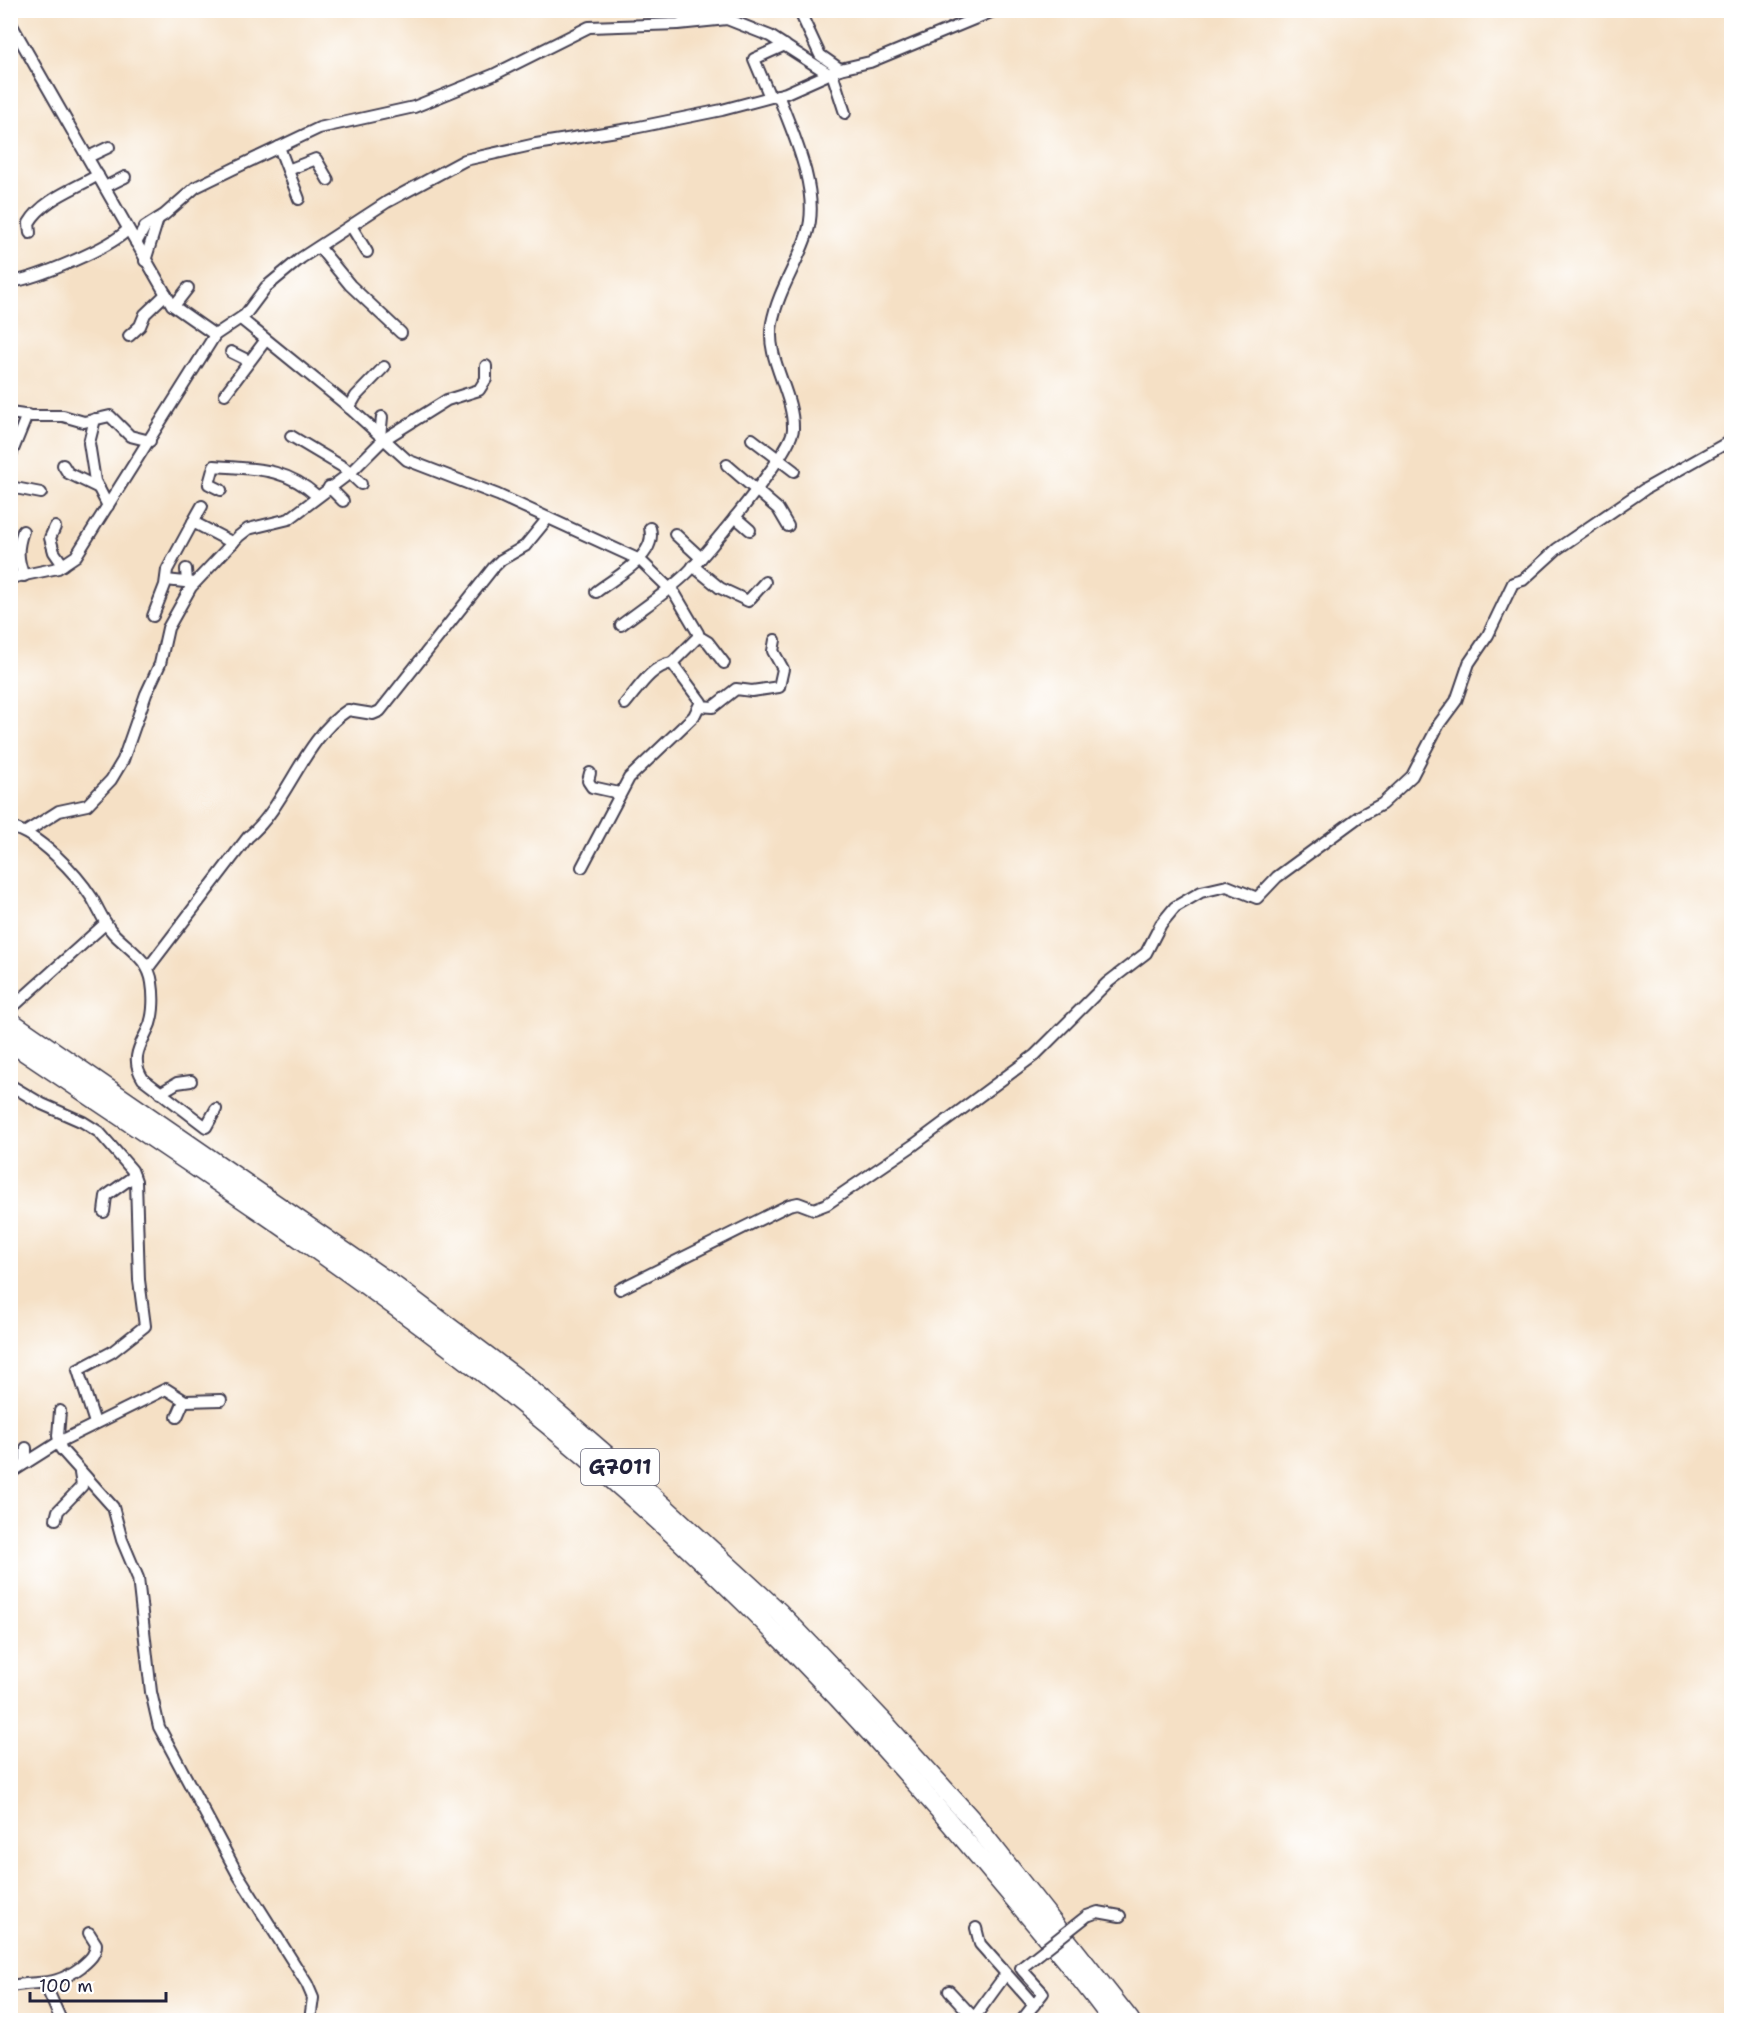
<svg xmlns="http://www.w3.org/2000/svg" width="1742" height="2031" font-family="'Shantell Sans',sans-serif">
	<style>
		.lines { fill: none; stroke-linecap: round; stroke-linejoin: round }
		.minor-casing { stroke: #423e50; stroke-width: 14 }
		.motorway-casing { stroke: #423e50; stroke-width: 21 }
		.minor { stroke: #fff; stroke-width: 10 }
		.motorway { stroke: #fff; stroke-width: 18 }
		.minor-bridge-casing { stroke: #423e50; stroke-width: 14; stroke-linecap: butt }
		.minor-bridge { stroke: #fff; stroke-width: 10 }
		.labels { text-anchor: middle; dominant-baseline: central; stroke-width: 6; stroke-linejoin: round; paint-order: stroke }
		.shield { fill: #fff; stroke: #646476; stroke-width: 1.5 }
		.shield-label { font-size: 21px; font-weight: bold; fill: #22223b }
	</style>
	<rect width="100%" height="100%" fill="#fff"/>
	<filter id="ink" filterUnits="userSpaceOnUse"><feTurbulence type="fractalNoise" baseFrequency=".0167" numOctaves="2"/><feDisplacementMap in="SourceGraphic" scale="12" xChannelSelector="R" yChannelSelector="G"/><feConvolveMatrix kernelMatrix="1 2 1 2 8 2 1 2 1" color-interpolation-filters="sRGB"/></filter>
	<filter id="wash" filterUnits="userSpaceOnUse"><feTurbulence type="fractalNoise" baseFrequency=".008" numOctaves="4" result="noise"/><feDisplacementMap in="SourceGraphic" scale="24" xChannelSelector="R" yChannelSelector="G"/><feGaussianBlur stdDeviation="1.35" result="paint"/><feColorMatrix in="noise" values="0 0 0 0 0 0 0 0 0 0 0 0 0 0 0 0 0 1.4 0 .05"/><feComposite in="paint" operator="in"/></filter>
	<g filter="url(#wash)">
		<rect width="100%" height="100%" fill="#f5e0c5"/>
	</g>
	<g filter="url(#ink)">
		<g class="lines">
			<defs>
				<g id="minor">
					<path d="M799 10 820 55 840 69 870 62 996 10"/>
					<path d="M10 22 172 305 215 335"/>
					<path d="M832 73 845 113"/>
					<path d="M770 97 754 59 785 45"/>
					<path d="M279 147 299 199"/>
					<path d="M88 157 109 147"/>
					<path d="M288 170 316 159 328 180"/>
					<path d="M105 187 125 177"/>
					<path d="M351 226 367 252"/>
					<path d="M30 233 29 223C43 199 75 189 98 175"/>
					<path d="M136 243 145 227 164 215 196 187 235 168 319 128 414 107 493 75 589 27 678 24 727 19 770 36 829 74"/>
					<path d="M319 247 350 285 401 333"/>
					<path d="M145 261 158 219"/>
					<path d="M10 282C35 279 113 247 128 229"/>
					<path d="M174 306 188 288"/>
					<path d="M241 319 343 402 407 460 498 495 640 560 675 594 698 633V637L672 663 701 702 694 716 629 778 582 867"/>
					<path d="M129 336 140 326 145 314 166 294"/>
					<path d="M231 352 249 361"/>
					<path d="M225 394 265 341"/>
					<path d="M349 408 356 396 384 367"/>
					<path d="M10 413 31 416H63L84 422 110 416 130 436 150 441"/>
					<path d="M95 419 89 443 95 481 108 506"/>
					<path d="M291 436 343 467 361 484"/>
					<path d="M380 437 382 417"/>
					<path d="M752 439 794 471"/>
					<path d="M10 457 27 415"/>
					<path d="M63 465 68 473 99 488"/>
					<path d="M727 465 778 509 788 526"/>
					<path d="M10 487 41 493"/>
					<path d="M329 487 343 501"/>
					<path d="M221 490 209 484 214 466C255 469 285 467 317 496"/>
					<path d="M735 517 750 530"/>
					<path d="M193 522 202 506"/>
					<path d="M55 527 50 538 54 552 63 565"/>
					<path d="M23 531C17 548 17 559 24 576"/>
					<path d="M675 534 701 558"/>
					<path d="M693 566 720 588 748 601 765 582"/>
					<path d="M186 569 187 582"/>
					<path d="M10 578 58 568 76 556 215 335 245 315 266 287 301 258 387 202 465 160 536 144 629 129 722 110 786 93 840 69"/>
					<path d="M166 580 194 583"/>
					<path d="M596 592C615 577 658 556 650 528"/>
					<path d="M153 616 165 585 167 570 193 522 233 543"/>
					<path d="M621 625C643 608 666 593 686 574 705 556 793 450 793 429 794 393 765 359 772 323 778 291 797 265 807 234 821 193 793 133 778 95"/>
					<path d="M698 636 708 642 724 663"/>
					<path d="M625 704C638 689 651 666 672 663"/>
					<path d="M700 706 713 707 736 689 752 691 779 687 783 669 773 651 775 640"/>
					<path d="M590 773 588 781 592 787 619 793"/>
					<path d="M10 827C39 834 76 873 92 898 99 910 104 923 113 933 128 949 149 959 152 983 154 995 154 1012 150 1024 142 1044 129 1057 143 1079L206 1127 216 1109"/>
					<path d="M26 832 59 811 87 805 111 780 123 760 146 694 160 664 168 628 191 587 239 536 248 529 289 519 350 473 383 440 447 400 479 390 486 379V366"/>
					<path d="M148 968 248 837C286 807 303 739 348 710L373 714 380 711 493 568 501 560 525 546 548 518"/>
					<path d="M16 1004 106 923"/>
					<path d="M10 1085 42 1104 83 1122 99 1132 132 1170 136 1181 139 1280 145 1326 112 1352 78 1370 95 1423"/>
					<path d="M160 1093 177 1083 191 1081"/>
					<path d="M104 1212 106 1196 134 1176"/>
					<path d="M620 1289 789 1205 798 1203 814 1209 827 1204 915 1144 1035 1055 1107 983 1146 953 1161 924 1175 907 1201 892 1227 886 1257 898 1277 877 1360 816 1382 804 1412 776 1439 724 1456 701 1469 663 1488 635 1513 583 1523 580 1557 549 1645 489 1732 440"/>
					<path d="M60 1411 58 1436 61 1449 113 1507 122 1540 138 1578 151 1692 159 1727 237 1873 307 1984 313 1998 310 2020"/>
					<path d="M177 1417 184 1401"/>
					<path d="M26 1463V1448"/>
					<path d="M10 1473 59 1442 166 1389 185 1401 221 1400"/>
					<path d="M56 1519 58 1511 82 1486 80 1473"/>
					<path d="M1087 1916 1098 1912 1120 1916"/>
					<path d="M976 1928 980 1944 1034 2005"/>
					<path d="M45 1984 61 2020"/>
					<path d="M10 1986C42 1980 53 1988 81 1967 89 1960 96 1955 96 1944L89 1933"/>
					<path d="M949 1991 974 2018 1006 1974"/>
					<path d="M1022 2020 1043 1993 1023 1971 1021 1968 1025 1965"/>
				</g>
				<g id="motorway">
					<path d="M10 1021 396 1287 522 1382 634 1479 779 1612 882 1720 972 1820 1130 2020"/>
					<path d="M10 1042C179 1156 350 1267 510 1394 684 1533 842 1693 985 1864 1028 1916 1073 1966 1112 2020"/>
				</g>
			</defs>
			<use href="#minor" class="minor-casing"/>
			<use href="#motorway" class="motorway-casing"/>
			<use href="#minor" class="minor"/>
			<use href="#motorway" class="motorway"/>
			<defs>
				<path id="minor-bridge" d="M1025 1965 1087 1916"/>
			</defs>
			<use href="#minor-bridge" class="minor-bridge-casing"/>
			<use href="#minor-bridge" class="minor-bridge"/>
		</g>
	</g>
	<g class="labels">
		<rect class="shield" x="581" y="1449" width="78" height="36" rx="4.5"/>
		<g class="shield-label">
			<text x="620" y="1467">G7011</text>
		</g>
	</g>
	<rect width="1742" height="2031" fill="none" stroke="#fff" stroke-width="36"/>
	<path d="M30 1992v9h136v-9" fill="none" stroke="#22223b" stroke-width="3"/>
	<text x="39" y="1992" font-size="18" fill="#22223b" stroke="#ffffff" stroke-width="4.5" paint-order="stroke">100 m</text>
</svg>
